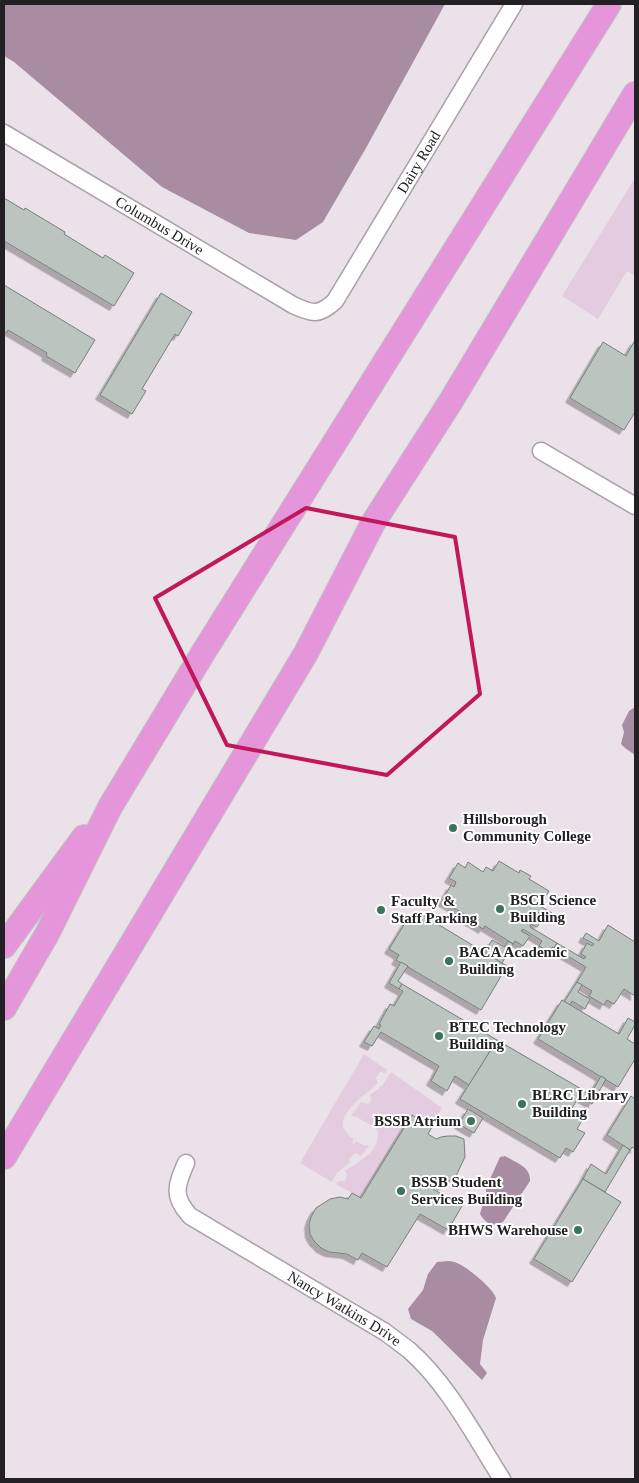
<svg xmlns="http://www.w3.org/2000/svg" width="639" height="1483" font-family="'Times New Roman',serif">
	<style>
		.green { fill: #e3ccdf }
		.water { fill: #a78ca2 }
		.building { fill: #bcc4c0; stroke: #777f7b; filter: url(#shadow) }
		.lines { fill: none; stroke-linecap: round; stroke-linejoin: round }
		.minor-casing { stroke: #a8a1a7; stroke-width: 19 }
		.highway-casing { stroke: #c1c1c1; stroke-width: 26 }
		.minor { stroke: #fff; stroke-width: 16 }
		.highway { stroke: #e596db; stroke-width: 24 }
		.marked { fill: none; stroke: #c2185b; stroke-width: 4; stroke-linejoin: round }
		.poi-dot { fill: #3a745d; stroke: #fff; stroke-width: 2 }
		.labels { text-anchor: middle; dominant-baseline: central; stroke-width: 4; stroke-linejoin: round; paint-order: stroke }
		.street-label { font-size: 15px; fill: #222022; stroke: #fff }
		.poi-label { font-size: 15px; font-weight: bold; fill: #222022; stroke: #fff; text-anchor: start }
	</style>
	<defs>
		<filter id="shadow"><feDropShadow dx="-4.5" dy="4.5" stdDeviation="0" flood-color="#0004"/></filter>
	</defs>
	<rect width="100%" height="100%" fill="#eae2e8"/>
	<g class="green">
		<path d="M635 178V276L627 271 598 319 562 296Z"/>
		<path d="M364 1054 387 1070 385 1073 380 1072 376 1078 378 1083C364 1097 324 1120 354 1139L352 1143 354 1144 356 1141 363 1145 369 1146 361 1156 355 1153 349 1159 350 1162 337 1173 332 1182 300 1163Z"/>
		<path d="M391 1072 442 1108 431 1126 411 1115 361 1198 336 1184 338 1181H345L347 1174 345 1171C359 1161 383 1151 377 1129L357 1117 351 1116 361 1102 368 1104 371 1101 370 1095 382 1086Z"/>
	</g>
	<g class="water">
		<path d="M4 4H445L366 148 323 222 296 240 249 233 162 187 14 62 4 56Z"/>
		<path d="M635 707V755L625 748 621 744 624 732 622 725 629 711Z"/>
		<path d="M505 1156C517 1163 531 1167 530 1181L503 1222C493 1227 486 1224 480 1214L486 1194V1188L500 1157Z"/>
		<path d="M437 1262C442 1262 449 1260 454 1262 464 1264 493 1288 496 1298L483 1340 480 1364 487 1373 482 1380 432 1331 411 1319 408 1309 423 1290 428 1274Z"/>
	</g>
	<g class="building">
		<path d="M4 198 24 210 25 208 65 232 64 234 103 258 105 255 134 273 114 306 4 241Z"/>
		<path d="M4 285 95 340 75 373 46 356 47 353 8 330 7 333 4 331Z"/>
		<path d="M161 293 192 312 178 336 175 334 142 389 146 391 132 414 100 395Z"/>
		<path d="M635 340V412L624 430 570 398 603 342 626 356Z"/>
		<path d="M499 861 519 873 520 870 531 876 529 879 549 891 540 906 552 913 549 918 539 912 538 914 543 917 537 927 531 924 530 927 557 943 554 948 552 947 549 952 539 946 542 941 523 929 521 931 530 936 523 946 515 941 513 944 485 926 483 929 467 919 469 917 442 901 451 885 454 887 456 882 449 878 458 863 465 868 468 862 483 872 486 867 493 871Z"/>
		<path d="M421 914 507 966 481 1010 396 960 399 955 389 949 410 915 418 919Z"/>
		<path d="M608 925 635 942V996L624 989 614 1004 607 1000 604 1005 589 996 592 991 577 982 586 967 554 948 557 943 584 959 586 957 581 954 587 943 592 946 594 944 583 938 586 933 599 941Z"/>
		<path d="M492 940 505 947 508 941 513 944 502 963 497 960 498 958 486 950Z"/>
		<path d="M401 962 408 966 398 981 402 984 399 989 389 983Z"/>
		<path d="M577 982 582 985 578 992 590 999 585 1009 572 1001 570 1005 564 1002Z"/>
		<path d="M402 984 497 1040 469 1085 455 1076 447 1091 431 1081 439 1066 381 1032 372 1046 364 1042 374 1026 379 1029 381 1025 379 1024 390 1004 394 1006 403 991 399 989Z"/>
		<path d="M562 1000 619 1034 628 1018 635 1022V1025L627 1039 635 1044V1059L618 1087 538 1039Z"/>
		<path d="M497 1040 583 1090 571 1110 584 1117 577 1129 585 1133 573 1152 566 1148 560 1158 460 1099Z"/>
		<path d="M601 1076 606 1079 592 1104 579 1096 583 1090 590 1095Z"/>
		<path d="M631 1096 635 1099V1149L632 1147 630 1150 607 1135Z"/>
		<path d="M468 1109 483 1118 474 1133 459 1124Z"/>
		<path d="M412 1115 432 1127 428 1134 436 1139 441 1137 448 1136H456L464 1139 465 1157 456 1176 442 1186 438 1182 433 1189 462 1206 448 1230 420 1214 387 1267 362 1253 358 1260 347 1254 329 1252 321 1248 314 1241 310 1234 309 1224 311 1217 316 1208 330 1199 340 1197 348 1199 352 1193 361 1198Z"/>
		<path d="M623 1145 630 1150 605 1192 583 1179 591 1164 606 1174Z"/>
		<path d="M583 1179 621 1202 572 1282 534 1259Z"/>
	</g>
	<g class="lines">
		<defs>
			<g id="minor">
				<path id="s1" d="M4 133 293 305C312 314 319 316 335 301L514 4"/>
				<path d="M541 451 635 506"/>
				<path id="s2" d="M186 1163C176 1186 172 1196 190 1216L385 1332C393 1338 401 1344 409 1350 448 1384 475 1437 502 1479"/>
			</g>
			<g id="highway">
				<path d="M4 946 84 837"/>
				<path d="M4 1008 47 934 110 807 203 653 609 4"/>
				<path d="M4 1157 306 653 373 523 451 401 635 94"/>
			</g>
		</defs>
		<use href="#minor" class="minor-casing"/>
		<use href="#highway" class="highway-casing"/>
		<use href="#minor" class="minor"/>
		<use href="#highway" class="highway"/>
	</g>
	<path class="marked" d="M306 508 455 537 480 694 387 775 227 745 155 598Z"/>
	<g class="poi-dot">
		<circle cx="453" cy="828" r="5"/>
		<circle cx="500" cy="909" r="5"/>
		<circle cx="381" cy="910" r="5"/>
		<circle cx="449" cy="961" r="5"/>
		<circle cx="439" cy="1036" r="5"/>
		<circle cx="522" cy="1104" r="5"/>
		<circle cx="471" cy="1121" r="5"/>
		<circle cx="401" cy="1191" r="5"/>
		<circle cx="578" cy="1230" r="5"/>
	</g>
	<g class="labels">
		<g class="street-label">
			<text stroke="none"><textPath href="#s1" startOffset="545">Dairy Road</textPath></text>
			<text stroke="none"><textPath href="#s1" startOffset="181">Columbus Drive</textPath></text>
			<text stroke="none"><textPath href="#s2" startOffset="238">Nancy Watkins Drive</textPath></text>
		</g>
		<g class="poi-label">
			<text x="463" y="819">Hillsborough<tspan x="463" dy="17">Community College</tspan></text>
			<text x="510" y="900">BSCI Science<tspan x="510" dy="17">Building</tspan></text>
			<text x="391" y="901">Faculty &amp;<tspan x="391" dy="17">Staff Parking</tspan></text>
			<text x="459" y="952">BACA Academic<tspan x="459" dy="17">Building</tspan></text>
			<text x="449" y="1027">BTEC Technology<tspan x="449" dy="17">Building</tspan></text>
			<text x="532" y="1095">BLRC Library<tspan x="532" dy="17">Building</tspan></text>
			<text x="461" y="1121" text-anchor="end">BSSB Atrium</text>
			<text x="411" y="1182">BSSB Student<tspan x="411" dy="17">Services Building</tspan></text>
			<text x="568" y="1230" text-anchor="end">BHWS Warehouse</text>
		</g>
	</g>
	<rect width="639" height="1483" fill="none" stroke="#222022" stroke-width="10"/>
</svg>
